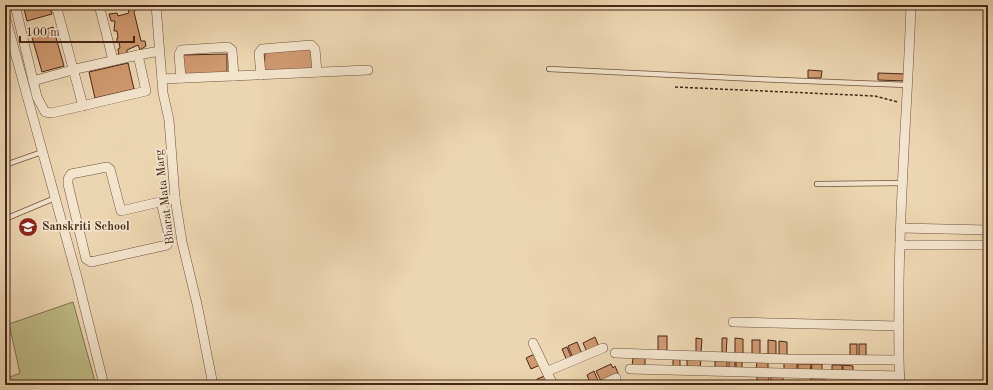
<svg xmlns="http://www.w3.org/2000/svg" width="993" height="390" font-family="'Old Standard TT',serif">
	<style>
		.green { fill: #bfbc87; stroke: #837250 }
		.building { fill: #d0996f; stroke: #472718 }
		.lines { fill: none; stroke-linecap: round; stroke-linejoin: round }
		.lane-casing { stroke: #70533e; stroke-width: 6 }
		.street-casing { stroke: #70533e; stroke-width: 10 }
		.path { stroke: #472718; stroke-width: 1.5; stroke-dasharray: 3 2; stroke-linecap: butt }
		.lane { stroke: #f3e4cc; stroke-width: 4.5 }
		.street { stroke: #f3e4cc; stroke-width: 9 }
		.labels { text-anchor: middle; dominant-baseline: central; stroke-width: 3.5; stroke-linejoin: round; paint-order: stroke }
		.street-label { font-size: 12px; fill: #472718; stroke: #f3e4cc }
		.poi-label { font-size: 12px; font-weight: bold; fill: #472718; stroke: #f3e4cc; text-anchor: start }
	</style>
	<rect width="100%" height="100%" fill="#ecd6b1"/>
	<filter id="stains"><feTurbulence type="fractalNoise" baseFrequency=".005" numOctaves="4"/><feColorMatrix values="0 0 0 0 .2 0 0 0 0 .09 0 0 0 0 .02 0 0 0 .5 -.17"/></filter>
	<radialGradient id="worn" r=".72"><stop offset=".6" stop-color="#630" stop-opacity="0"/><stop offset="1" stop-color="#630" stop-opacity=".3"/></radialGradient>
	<path class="green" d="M73 302 96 385H5V379L20 373 9 324Z"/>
	<g class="building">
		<path d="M23 5H49L52 14 27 21Z"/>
		<path d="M128 8H136L134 12 141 41H145L146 46 140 50 138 45 127 50V53L119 56 118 49 120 48 119 42 117 43V38H118L117 31H114L115 21H111L109 14 117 13 118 16 129 13Z"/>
		<path d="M53 27 64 66 42 72 31 34Z"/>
		<path d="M314 48 312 73 264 78 265 50Z"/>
		<path d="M227 54V76L185 81 183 55Z"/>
		<path d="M128 63 134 89 95 98 89 72Z"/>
		<path d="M808 70 822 71 821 78H808Z"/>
		<path d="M878 73 906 74V81L878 80Z"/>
		<rect x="658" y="336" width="9" height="17"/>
		<path d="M595 337 599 347 587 352 583 343Z"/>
		<path d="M696 338 702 339 701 352H696Z"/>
		<path d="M722 338H727L726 355 722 354Z"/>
		<path d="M735 338 743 339V354L735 353Z"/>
		<rect x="752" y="340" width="8" height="15"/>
		<path d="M768 340 776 341V356L768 355Z"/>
		<path d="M779 341 787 342V357L779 356Z"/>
		<path d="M577 342 582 354 573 358 568 346Z"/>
		<rect x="850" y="344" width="7" height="15"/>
		<rect x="859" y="344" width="7" height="15"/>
		<path d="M567 347 572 359 567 361 562 349Z"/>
		<path d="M537 353 542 364 531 369 526 358Z"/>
		<path d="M633 358H645V366H632Z"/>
		<rect x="673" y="359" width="7" height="8"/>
		<path d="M687 359H701L700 368 687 367Z"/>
		<rect x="715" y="361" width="12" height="7"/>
		<rect x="729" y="361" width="6" height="8"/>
		<rect x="736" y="361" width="6" height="8"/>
		<path d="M757 361 768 362V371L756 370Z"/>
		<path d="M784 363H797V372L784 371Z"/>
		<path d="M611 364 613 368 615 366 618 373 601 381 596 371Z"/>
		<path d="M798 364H811L810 373 798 372Z"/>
		<path d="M812 364H822V372H811Z"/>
		<path d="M832 365H842V373L832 372Z"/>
		<path d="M843 365 853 366V373H843Z"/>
		<path d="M594 371 599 383 591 385 587 375Z"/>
		<path d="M547 375 551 385H539L537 379Z"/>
		<path d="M757 376H769L768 385 757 384Z"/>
		<path d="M771 377H783V385L770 384Z"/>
		<rect x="811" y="378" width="13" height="7"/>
	</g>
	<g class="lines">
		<defs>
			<g id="lane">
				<path d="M549 69 757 79 907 85"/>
				<path d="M5 165 42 152"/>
				<path d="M817 184 903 183"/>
				<path d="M5 219 55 198"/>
			</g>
			<g id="street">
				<path d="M15 5 37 97 45 112 52 113 146 91 138 55 160 51"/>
				<path d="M56 5 83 106"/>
				<path d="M99 5 113 60"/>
				<path d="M156 5 163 93 169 120 175 198 182 242 197 304 213 385"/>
				<path d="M5 16 77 277 104 385"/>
				<path d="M261 75 259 53 262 49 311 45 315 49 317 72"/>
				<path d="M181 78 179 55 181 50 228 47 232 50 234 76"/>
				<path d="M162 79 368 70"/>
				<path d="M33 81 76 69 138 55"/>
				<path d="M161 202 170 240 167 245 91 262 86 259 68 184V179L71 174 107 167 110 169 121 211 168 200 175 198"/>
				<path d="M901 228 988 230"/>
				<path d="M900 245H988"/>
				<path d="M733 322 899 326"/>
				<path d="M533 343 553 385"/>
				<path d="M615 353 787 359 898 360"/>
				<path d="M630 369 900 376"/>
				<path d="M548 371 603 348"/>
				<path d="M601 385 616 378"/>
				<path d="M900 385C898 352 899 318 899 285 900 191 908 98 911 5"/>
			</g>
		</defs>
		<use href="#lane" class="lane-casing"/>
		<use href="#street" class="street-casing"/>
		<path class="path" d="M675 87 875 96 898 102"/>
		<use href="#lane" class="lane"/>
		<use href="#street" class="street"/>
	</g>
	<defs>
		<symbol id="school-disc" viewBox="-11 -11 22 22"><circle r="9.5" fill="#8f2418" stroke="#f3e4cc"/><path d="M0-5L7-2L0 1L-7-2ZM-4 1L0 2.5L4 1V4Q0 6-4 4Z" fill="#fff"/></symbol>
	</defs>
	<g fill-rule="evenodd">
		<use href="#school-disc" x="17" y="216" width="22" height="22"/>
	</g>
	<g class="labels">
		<g class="street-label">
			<text transform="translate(165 197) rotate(-97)">Bharat Mata Marg</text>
		</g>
		<g class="poi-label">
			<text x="42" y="227">Sanskriti School</text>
		</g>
	</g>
	<rect width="993" height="390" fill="none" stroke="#ecd6b1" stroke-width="20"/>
	<rect x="6" y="6" width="981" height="378" fill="none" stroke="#472718" stroke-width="2"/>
	<rect x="10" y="10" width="973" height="370" fill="none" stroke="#472718"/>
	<path d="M20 36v6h114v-6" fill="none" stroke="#472718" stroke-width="2"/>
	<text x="26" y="36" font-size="12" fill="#472718" stroke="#f3e4cc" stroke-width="3" paint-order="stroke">100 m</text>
	<rect width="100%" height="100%" filter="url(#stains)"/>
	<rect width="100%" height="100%" fill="url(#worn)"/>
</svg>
